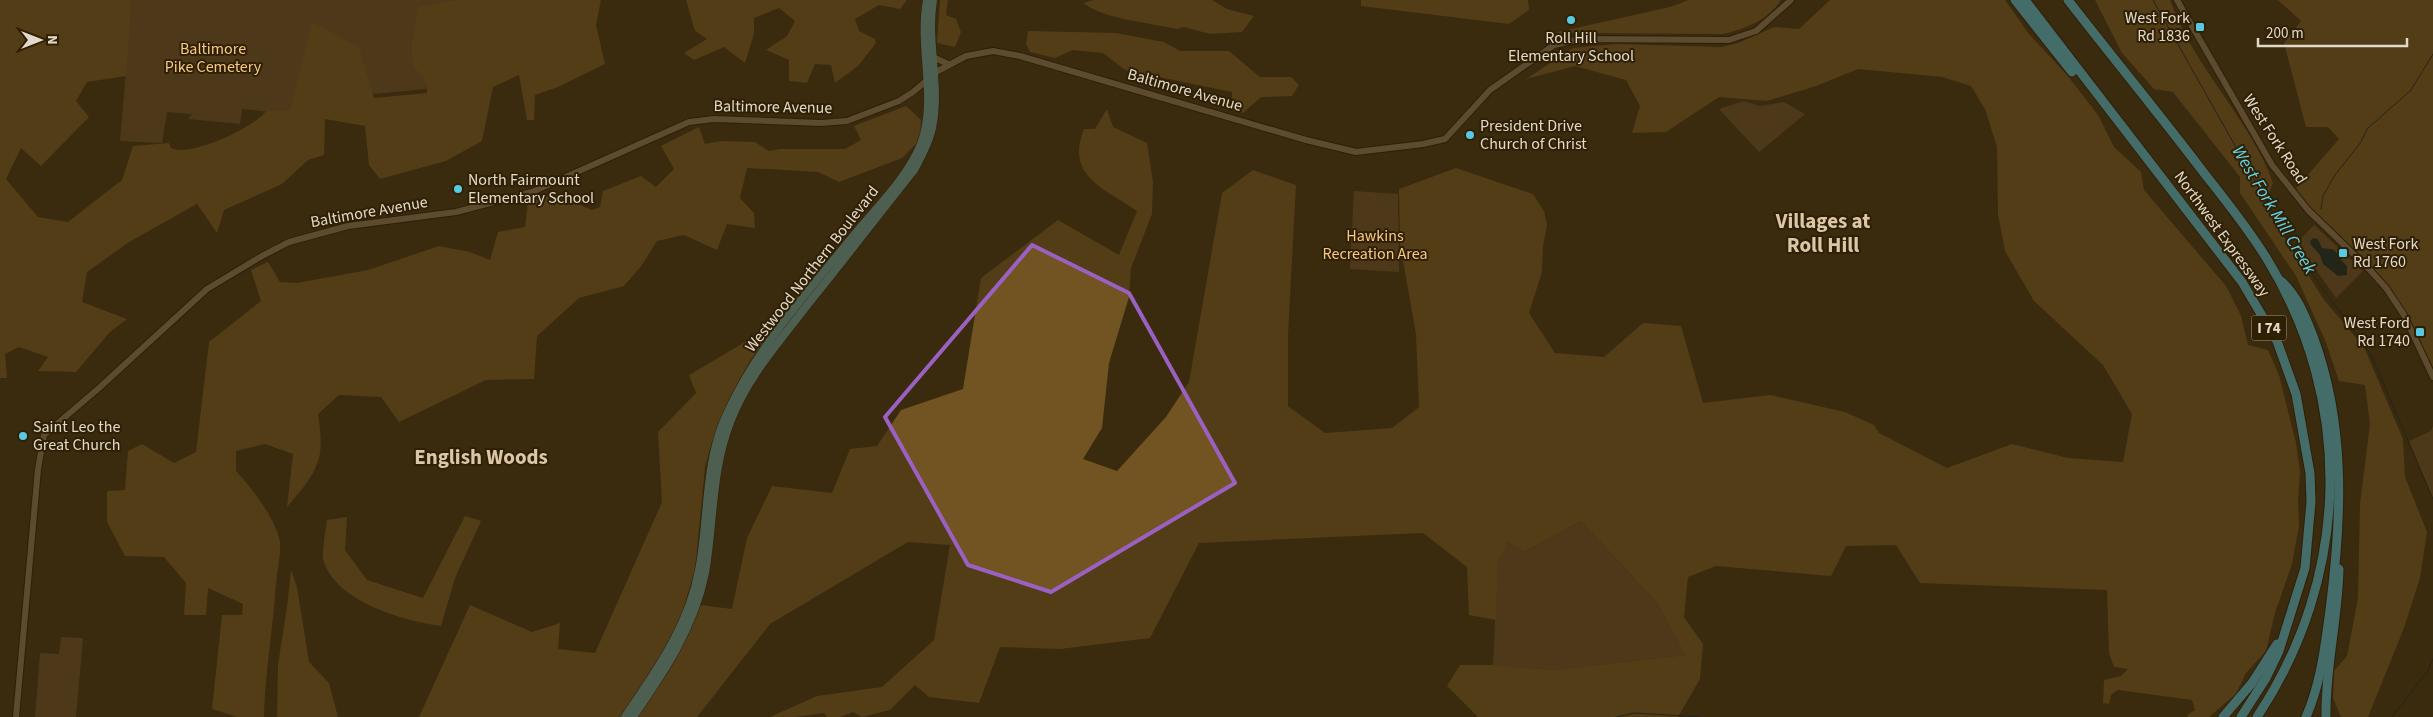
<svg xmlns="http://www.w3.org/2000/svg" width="2433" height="717" font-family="'Source Sans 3',sans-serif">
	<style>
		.green { fill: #644d27 }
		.forest { fill: #715422 }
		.water { fill: #0a2127 }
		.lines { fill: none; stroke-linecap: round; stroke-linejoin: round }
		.stream { stroke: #0a2127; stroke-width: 1 }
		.tertiary-casing { stroke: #211200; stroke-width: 8 }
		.primary-casing { stroke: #211200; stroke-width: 9 }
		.motorway-casing { stroke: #211200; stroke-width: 11 }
		.tertiary { stroke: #857356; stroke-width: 6 }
		.primary { stroke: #659fa2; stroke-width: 8 }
		.motorway { stroke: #50bcd5; stroke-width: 9 }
		.marked { fill: none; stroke: #9a60c2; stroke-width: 4; stroke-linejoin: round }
		.poi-dot { fill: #58c9e3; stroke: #2f2004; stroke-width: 2 }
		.labels { text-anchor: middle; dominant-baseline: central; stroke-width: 4; stroke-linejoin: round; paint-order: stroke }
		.shield { fill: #2f2004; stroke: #ada28f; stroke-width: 1 }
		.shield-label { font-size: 15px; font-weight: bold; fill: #e3d9ca }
		.poi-label { font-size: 16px; fill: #e3d9ca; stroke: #2f2004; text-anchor: start }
		.park-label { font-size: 16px; fill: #f8ca7f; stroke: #2f2004 }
		.street-label { font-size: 16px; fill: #e3d9ca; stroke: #2f2004 }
		.water-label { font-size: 18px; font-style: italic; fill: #64d2ec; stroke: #2f2004 }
		.district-label { font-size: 21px; font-weight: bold; fill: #dbc7a8; stroke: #2f2004 }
	</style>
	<rect width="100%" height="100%" fill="#3a2a0e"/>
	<g class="green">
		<path d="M132 0H457V2L414 64 426 80V89L298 101 293 114 242 109 240 124 188 119 192 114 167 112 162 143 120 141Z"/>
		<path d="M1744 101 1760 106 1784 102 1805 114 1759 152 1719 109Z"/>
		<path d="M1354 191 1398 194 1399 272 1350 269Z"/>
		<path d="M2314 225 2363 271 2336 298 2297 243Z"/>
		<path d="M2433 426V499L2409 441 2431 431Z"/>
		<path d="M1581 521 1658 604 1685 655 1555 670 1493 665 1498 562 1508 542 1524 552Z"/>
		<path d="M61 637 83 638 76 717H35L40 653 59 654Z"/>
	</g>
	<g class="forest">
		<path d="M0 0H132L126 76 87 82 76 101 89 117 41 166 21 148 6 179 38 217 68 222 122 180 133 146 169 143 171 148C189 158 254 128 266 111L290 110 312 22 359 47 374 98 427 93C427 73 416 75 413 62 410 44 415 25 418 7L457 0H601L596 25 605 64 558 87 535 95 534 120H527L519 75 493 87 482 141 446 161 380 179 369 165 365 126 325 119 324 155 308 160 282 184 224 210 217 233 197 204 129 242 87 272 82 302 127 319 110 332 76 372 38 371 48 357 19 347 5 354 7 378H0Z"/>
		<path d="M686 0H907L900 9 879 5 855 19 859 31 875 39 876 43 858 66 835 83 831 65 815 64 807 83 789 81V60L766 50 787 36 795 21 779 8 754 18V34L745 63 724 47 694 60 684 53 707 39 695 31Z"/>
		<path d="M940 0H948L946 15 956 19 961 32 955 47 937 43Z"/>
		<path d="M1094 0H1212L1227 9 1254 16 1242 32 1210 34 1184 27 1177 29C1150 23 1104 19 1083 3Z"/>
		<path d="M1361 0H1528L1529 10 1509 24 1361 6Z"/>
		<path d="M1689 0H1781C1769 20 1745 29 1723 34L1571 33 1556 38 1558 32 1670 7Z"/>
		<path d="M1830 0H2005L2029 34 2067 75 2098 115 2114 147 2141 172 2144 190 2226 286 2241 316 2248 345 2268 350 2279 375 2296 443 2300 472 2298 501 2299 526 2292 564 2275 613 2266 651 2246 673 2236 694 2209 717H2188L2187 715 2195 710 2192 700 2118 690 2111 695 2109 704 2103 703 2104 680 2121 676 2128 669 2114 667 2109 653 2107 590 1920 583 1896 545 1846 546 1831 576 1716 566 1688 577 1684 617 1703 644 1700 679 1678 717H1478L1447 686 1460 665H1493L1555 670 1685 655 1658 604 1581 521 1524 552 1508 542 1498 562 1496 620 1469 615 1467 567 1423 533 1199 543 1150 638 1060 649 1000 647 979 703 929 697 915 685 890 710 862 717 853 712 840 717H827L824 713 796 717H770L817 696 882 687 934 640 950 545 908 542 770 624 697 717H419L470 605 532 632 560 623 558 649 595 653 662 502 658 432 696 393 689 375 772 326 767 339 750 361 730 398 712 442 705 467 695 570 685 603 732 609 747 538 772 486 832 493 850 449 877 446 901 410 963 389 981 278 1058 220 1119 255 1137 211C1104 188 1065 176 1084 129H1095L1107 109 1113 127 1147 143 1153 182 1152 214 1131 268 1129 297 1109 363 1102 428 1083 459 1117 471 1166 417 1189 382 1222 193 1253 170 1296 185 1288 335V406L1325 433 1392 428 1419 407 1416 334 1400 244 1399 189 1456 168 1533 194 1544 211 1547 225 1543 246 1542 272 1529 313 1555 353 1604 357 1643 323 1681 326 1703 403 1770 395 1845 412 1874 425 1879 433 1947 468 2012 444 2068 458 2123 462 2132 414 2103 365 2034 301 2005 251 1998 214 1997 147 1985 109 1971 86 1942 77 1858 69 1816 86 1767 101 1719 97 1666 132 1632 133 1640 106 1626 80 1575 66 1526 79 1573 48 1616 44 1722 47 1738 43 1774 27 1799 29Z"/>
		<path d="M2095 0H2170C2189 56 2232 100 2259 152 2265 162 2269 173 2273 183L2264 205 2324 300 2364 347 2403 439 2405 477 2427 532 2420 578 2404 628 2368 717H2341L2333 698 2334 671 2347 656 2358 598 2360 504 2370 424 2365 385 2339 381 2325 340 2296 276 2240 193V177L2173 92 2154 89 2122 53Z"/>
		<path d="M2278 0H2433V377L2396 301 2292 193 2339 139 2328 127H2306L2284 43 2301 21Z"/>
		<path d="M1028 31 1116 33 1164 42 1180 51H1229L1260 77H1291L1299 85 1292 96 1261 97 1243 113 1232 110V92L1125 70 1103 53 1073 50 1055 58 1030 52 1026 44Z"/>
		<path d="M906 106 921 120 920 140 902 158 839 182 818 172 747 168 740 198 754 213 755 228 727 224 717 250 684 235 657 241 642 265 624 286 579 298 537 336 534 379 486 380 399 422 381 397 339 395 318 414C320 428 323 448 318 461 313 478 298 494 287 507L293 454 265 444 236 451V471C252 488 276 519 280 542 281 555 277 571 276 584 273 629 265 672 264 717H237L212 709 222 615H242L243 604 208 588 206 615H184L186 583 164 557 125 556 107 522V491L125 490 128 451 142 444 174 463 196 452 209 342 261 301 251 270 268 262 280 282 297 283 368 270 439 246 470 252 490 260 498 232 525 227 528 203 553 194 592 210 600 207 603 191 641 176 656 187 674 169 661 146 699 127 705 144 721 141 755 142 769 151 780 149H845L861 140 854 126Z"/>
		<path d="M465 516 481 521 455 578 441 626C404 621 337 602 324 562 321 553 326 530 327 520L347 517 345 550 367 580 423 598Z"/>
		<path d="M291 570 297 587 309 662 329 683 338 717H277L278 665 287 607Z"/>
	</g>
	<path class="water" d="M2313 238 2318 239 2322 248C2326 249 2331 248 2334 250 2337 252 2341 261 2347 266V275L2338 276 2323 264 2320 255 2311 245 2310 241Z"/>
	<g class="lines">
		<g class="stream">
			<path d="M2153 0 2291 245 2371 355 2433 499"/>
			<path d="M2321 209 2323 196 2335 175 2361 142 2367 129 2411 90 2433 54"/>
			<path d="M1616 717 1635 713 1700 717"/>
			<path d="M2392 717 2427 672 2433 659"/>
		</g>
		<defs>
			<g id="tertiary">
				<path d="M2177 0 2272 165 2308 210 2369 269 2386 288 2404 315 2433 377"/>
				<path d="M931 56 948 64"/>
				<path d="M16 717 38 469 44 435 99 388 207 289 262 256 289 242 348 226 456 212 532 192 689 122 714 119 821 123 847 121 899 101 913 92 938 71 966 56 993 51 1020 56 1306 140 1356 152 1423 144 1445 139 1490 90 1554 45 1581 39 1729 40 1756 31 1791 0"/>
			</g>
			<g id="primary">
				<path d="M625 717C656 671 689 626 699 570 709 519 704 465 726 416 757 346 812 287 859 229 881 203 908 176 921 144 938 98 918 48 927 0"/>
				<path d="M633 717C664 672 694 628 705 573 714 521 711 470 731 420 748 376 780 341 808 304 844 260 878 215 914 170 921 157 929 143 932 128 941 86 926 42 933 0"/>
			</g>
			<g id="motorway">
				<path d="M2015 0 2072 72"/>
				<path d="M2025 0 2242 282 2277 341 2296 394 2310 473 2311 502 2305 568 2279 651 2266 678 2241 717"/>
				<path d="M2068 0C2113 58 2160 115 2204 173 2226 201 2248 228 2267 259 2355 403 2350 577 2257 717"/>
				<path d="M2281 281C2297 295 2305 316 2313 336 2346 425 2342 517 2330 610 2325 646 2321 683 2306 717"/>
				<path d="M2223 717 2252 683 2277 644"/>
				<path d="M2326 717C2325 668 2338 619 2339 569"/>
			</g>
		</defs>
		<use href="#tertiary" class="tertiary-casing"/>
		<use href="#primary" class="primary-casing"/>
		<use href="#motorway" class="motorway-casing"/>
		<use href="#tertiary" class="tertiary"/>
		<use href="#primary" class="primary"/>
		<use href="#motorway" class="motorway"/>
	</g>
	<path d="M0 0H2433V717H0ZM1032 245 1129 293 1235 483 1051 592 968 565 885 417Z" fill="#3a2a0e" fill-opacity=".55" fill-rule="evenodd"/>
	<path class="marked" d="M1032 245 1129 293 1235 483 1051 592 968 565 885 417Z"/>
	<g class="poi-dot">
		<circle cx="1571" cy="20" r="5"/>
		<rect x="2195" y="22" width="10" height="10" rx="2.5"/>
		<circle cx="1470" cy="135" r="5"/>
		<circle cx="458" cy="189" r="5"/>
		<rect x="2338" y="248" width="10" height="10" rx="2.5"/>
		<rect x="2415" y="327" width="10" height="10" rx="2.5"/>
		<circle cx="23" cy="436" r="5"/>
	</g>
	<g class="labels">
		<rect class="shield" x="2251.5" y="315.5" width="35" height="25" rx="4"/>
		<g class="shield-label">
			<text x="2269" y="328">I 74</text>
		</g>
		<g class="poi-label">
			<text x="2190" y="18" text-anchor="end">West Fork<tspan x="2190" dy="18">Rd 1836</tspan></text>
			<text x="1571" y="38" text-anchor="middle">Roll Hill<tspan x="1571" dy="18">Elementary School</tspan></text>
			<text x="1480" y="126">President Drive<tspan x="1480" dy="18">Church of Christ</tspan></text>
			<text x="468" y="180">North Fairmount<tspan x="468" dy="18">Elementary School</tspan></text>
			<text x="2353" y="244">West Fork<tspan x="2353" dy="18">Rd 1760</tspan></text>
			<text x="2410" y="323" text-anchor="end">West Ford<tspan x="2410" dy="18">Rd 1740</tspan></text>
			<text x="33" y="427">Saint Leo the<tspan x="33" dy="18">Great Church</tspan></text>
		</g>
		<g class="park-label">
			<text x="213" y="49">Baltimore<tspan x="213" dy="18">Pike Cemetery</tspan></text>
			<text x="1375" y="236">Hawkins<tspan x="1375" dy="18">Recreation Area</tspan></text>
		</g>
		<g class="street-label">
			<text transform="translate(1185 90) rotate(16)">Baltimore Avenue</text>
			<text transform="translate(773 107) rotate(1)">Baltimore Avenue</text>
			<text transform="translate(2275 139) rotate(57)">West Fork Road</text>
			<text transform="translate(369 212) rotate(-10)">Baltimore Avenue</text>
			<text transform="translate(2222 234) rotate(54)">Northwest Expressway</text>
			<text transform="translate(812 269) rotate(-52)">Westwood Northern Boulevard</text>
		</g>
		<g class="water-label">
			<text transform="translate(2274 210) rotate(59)">West Fork Mill Creek</text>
		</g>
		<g class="district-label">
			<text x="1823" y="221">Villages at<tspan x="1823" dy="24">Roll Hill</tspan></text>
			<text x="481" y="457">English Woods</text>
		</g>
	</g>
	<g transform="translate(40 40) rotate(90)" stroke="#2f2004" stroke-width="4" paint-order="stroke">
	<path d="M0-4L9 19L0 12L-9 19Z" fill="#e3d9ca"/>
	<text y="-8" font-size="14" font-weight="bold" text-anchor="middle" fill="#e3d9ca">N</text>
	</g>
	<path d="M2258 38v8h149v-8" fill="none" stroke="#e3d9ca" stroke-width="2.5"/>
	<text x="2266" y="38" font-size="15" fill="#e3d9ca" stroke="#2f2004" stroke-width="4" paint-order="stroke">200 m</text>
</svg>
